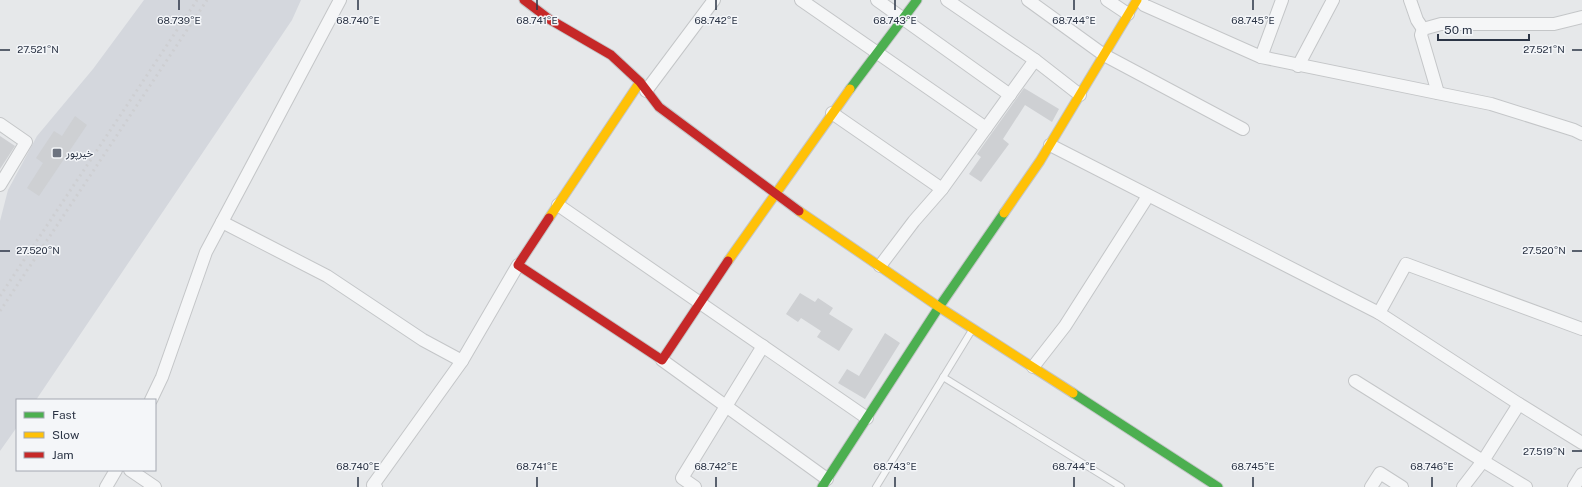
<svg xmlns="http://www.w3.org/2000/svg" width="1582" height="487" font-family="'Public Sans','Noto Sans Arabic',sans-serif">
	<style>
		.built { fill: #d4d7dd }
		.building { fill: #ced0d3 }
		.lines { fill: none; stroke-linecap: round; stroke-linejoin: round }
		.lane-casing { stroke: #c4c6c8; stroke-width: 8 }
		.street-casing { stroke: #c4c6c8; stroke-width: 14 }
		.fast-casing { stroke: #c4c6c8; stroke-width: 11 }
		.slow-casing { stroke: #c4c6c8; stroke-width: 11 }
		.jam-casing { stroke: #c4c6c8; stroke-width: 11 }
		.lane { stroke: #f5f6f7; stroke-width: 6 }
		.street { stroke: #f5f6f7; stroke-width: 12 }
		.fast { stroke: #4caf50; stroke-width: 9 }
		.slow { stroke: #ffc107; stroke-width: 9 }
		.jam { stroke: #c62828; stroke-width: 9 }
		.rail { stroke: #cecfd2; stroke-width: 3; stroke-dasharray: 2 4; stroke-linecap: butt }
		.ticks { fill: none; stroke: #2b3445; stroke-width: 1.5 }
		.poi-dot { fill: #6c737f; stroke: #f4f6f9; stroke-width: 1.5 }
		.labels { text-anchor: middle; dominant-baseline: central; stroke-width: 3; stroke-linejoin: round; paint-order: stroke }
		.poi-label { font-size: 11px; fill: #2b3445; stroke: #f4f6f9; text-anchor: start }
		.ticks-label { font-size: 10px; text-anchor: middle; fill: #2b3445; stroke: #f4f6f9; stroke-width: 3; stroke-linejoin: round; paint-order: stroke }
	</style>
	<rect width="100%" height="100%" fill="#e6e8ea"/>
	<path class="built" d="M144 0H301L292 20 36 400H17V427L0 451V221L8 190 37 136 93 69Z"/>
	<g class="building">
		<path d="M1024 88 1059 109 1052 122 1025 105 1003 139 1009 144 981 182 969 174 981 157 977 154Z"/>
		<path d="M75 116 87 125 39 196 27 188 43 163 36 158 54 131 62 136Z"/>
		<path d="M0 136 15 146 0 169Z"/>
		<path d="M800 293 815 302 818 298 833 308 829 314 853 329 839 351 817 337 821 331 801 318 798 322 786 314Z"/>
		<path d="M885 333 900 343 865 399 838 383 847 369 859 376Z"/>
	</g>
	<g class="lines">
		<defs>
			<g id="lane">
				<path d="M943 377 1121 487"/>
				<path d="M876 487 972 330"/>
			</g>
			<g id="street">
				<path d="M801 0 986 128"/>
				<path d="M877 0 1010 95"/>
				<path d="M947 0 1035 60"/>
				<path d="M1028 0 1104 55 1243 129"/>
				<path d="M1107 0 1128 14"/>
				<path d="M1141 0 1144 5 1261 57 1491 104 1574 130 1582 134"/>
				<path d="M1410 0 1417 20 1423 29"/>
				<path d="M1261 57 1282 0"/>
				<path d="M1298 66 1333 0"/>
				<path d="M646 91 714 0"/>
				<path d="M1438 93 1421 35 1423 29 1441 24H1554L1582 17"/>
				<path d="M832 113 942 189 1035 60 1080 95"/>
				<path d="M0 124 26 142 0 185"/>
				<path d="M1050 145 1379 313"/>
				<path d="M558 205 867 418"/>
				<path d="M222 222 327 276 423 340 462 361 518 265"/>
				<path d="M880 266 914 221 942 189"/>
				<path d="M662 360 827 479"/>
				<path d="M1033 367 1065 326 1148 196"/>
				<path d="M1355 381 1483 461 1463 487"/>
				<path d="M151 400 162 377 206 252 340 0"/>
				<path d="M1519 404 1379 313 1406 264 1582 329"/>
				<path d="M130 470 155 487"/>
				<path d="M106 487 116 470"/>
				<path d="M376 487 373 485 462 361"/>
				<path d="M695 487 682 478 763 346"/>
				<path d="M1371 487 1380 473 1402 487"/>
				<path d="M1526 487 1483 461 1519 404 1582 443"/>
				<path d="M1574 487 1582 474"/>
			</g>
			<g id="fast">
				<path d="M850 89 917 0"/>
				<path d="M1073 393 1218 487"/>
				<path d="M822 487 939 307 1004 213"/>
			</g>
			<g id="slow">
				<path d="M799 211 939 307 1073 393"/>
				<path d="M1004 213 1040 161 1137 0"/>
				<path d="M549 218 640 82"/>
				<path d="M728 261 850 89"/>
			</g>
			<g id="jam">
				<path d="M524 0 549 19 611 55 640 82 659 107 799 211"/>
				<path d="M549 218 518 265 662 360 728 261"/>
			</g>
		</defs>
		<use href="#lane" class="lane-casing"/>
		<use href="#street" class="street-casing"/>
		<use href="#fast" class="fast-casing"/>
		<use href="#slow" class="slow-casing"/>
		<use href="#jam" class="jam-casing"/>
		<use href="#lane" class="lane"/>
		<use href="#street" class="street"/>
		<use href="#fast" class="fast"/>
		<use href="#slow" class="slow"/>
		<use href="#jam" class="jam"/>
		<g class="rail">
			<path d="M0 296 197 0"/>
			<path d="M0 311 207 0"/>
		</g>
	</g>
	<path class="ticks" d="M179 0V10M358 0V10M537 0V10M716 0V10M895 0V10M1074 0V10M1253 0V10M0 50H10M1572 50H1582M0 251H10M1572 251H1582M1572 451H1582M358 477V487M537 477V487M716 477V487M895 477V487M1074 477V487M1253 477V487M1432 477V487"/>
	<rect class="poi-dot" x="52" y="148" width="10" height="10" rx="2"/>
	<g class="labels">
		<g class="poi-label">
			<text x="66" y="153">خیرپور</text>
		</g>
	</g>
	<g class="ticks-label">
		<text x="179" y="24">68.739°E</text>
		<text x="358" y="24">68.740°E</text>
		<text x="537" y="24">68.741°E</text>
		<text x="716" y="24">68.742°E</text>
		<text x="895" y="24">68.743°E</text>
		<text x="1074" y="24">68.744°E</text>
		<text x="1253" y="24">68.745°E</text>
		<text x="38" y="53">27.521°N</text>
		<text x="1544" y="53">27.521°N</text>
		<text x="38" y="254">27.520°N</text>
		<text x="1544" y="254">27.520°N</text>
		<text x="1544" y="455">27.519°N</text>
		<text x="358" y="470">68.740°E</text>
		<text x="537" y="470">68.741°E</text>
		<text x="716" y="470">68.742°E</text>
		<text x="895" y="470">68.743°E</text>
		<text x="1074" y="470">68.744°E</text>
		<text x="1253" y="470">68.745°E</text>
		<text x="1432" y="470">68.746°E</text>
	</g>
	<rect x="16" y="399" width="140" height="72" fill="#f4f6f9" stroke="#a4a8b1"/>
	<rect x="24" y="412" width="20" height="6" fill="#4caf50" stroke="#a4a8b1"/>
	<text x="52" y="419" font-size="12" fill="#2b3445">Fast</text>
	<rect x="24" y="432" width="20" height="6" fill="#ffc107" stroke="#a4a8b1"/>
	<text x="52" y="439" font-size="12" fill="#2b3445">Slow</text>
	<rect x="24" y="452" width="20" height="6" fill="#c62828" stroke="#a4a8b1"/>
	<text x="52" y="459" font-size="12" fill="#2b3445">Jam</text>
	<path d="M1438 34v6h91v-6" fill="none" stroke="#2b3445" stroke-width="2"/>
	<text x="1444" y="34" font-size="12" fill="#2b3445" stroke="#f4f6f9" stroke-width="3" paint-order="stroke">50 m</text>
</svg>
